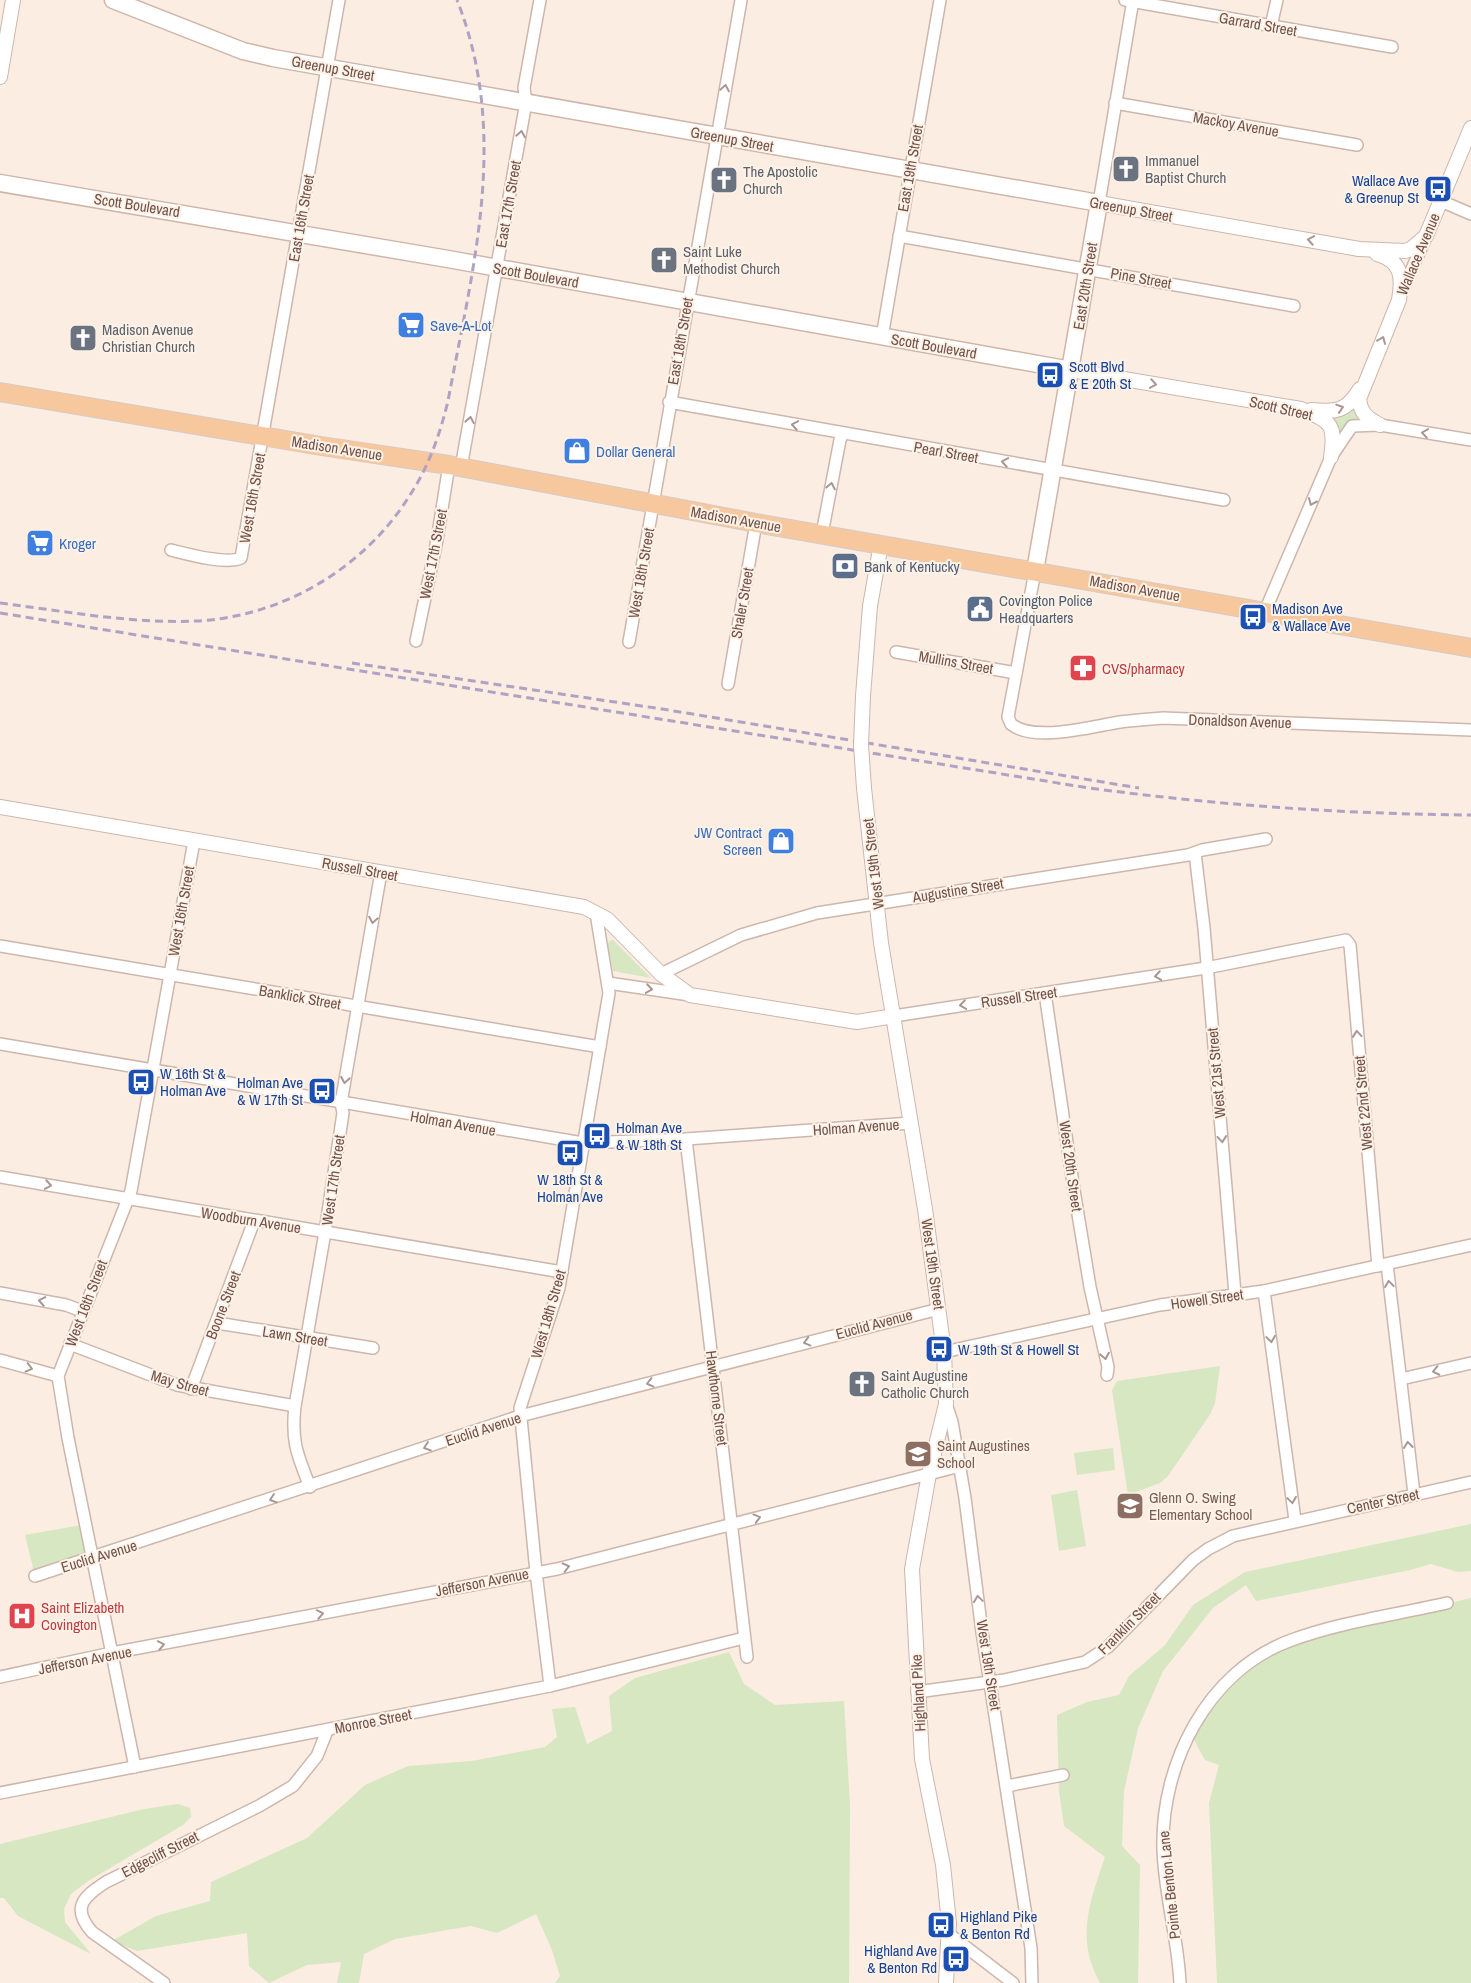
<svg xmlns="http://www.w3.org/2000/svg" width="1471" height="1983" font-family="'Archivo Narrow',sans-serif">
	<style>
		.green { fill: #d6e7c1 }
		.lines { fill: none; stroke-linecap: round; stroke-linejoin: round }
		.minor-casing { stroke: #cdb6ac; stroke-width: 14 }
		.tertiary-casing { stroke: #cdb6ac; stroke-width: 16 }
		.secondary-casing { stroke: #d0b5a9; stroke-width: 19 }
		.primary-casing { stroke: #d4cbc9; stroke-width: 20 }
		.minor { stroke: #fff; stroke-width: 11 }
		.tertiary { stroke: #fff; stroke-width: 14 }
		.secondary { stroke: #fff; stroke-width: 16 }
		.primary { stroke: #f7c89d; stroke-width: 18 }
		.rail { stroke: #afa2c3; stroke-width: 3; stroke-dasharray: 8 5; stroke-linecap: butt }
		.tertiary-bridge-casing { stroke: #cdb6ac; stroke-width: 16; stroke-linecap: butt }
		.tertiary-bridge { stroke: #fff; stroke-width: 14 }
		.oneway { stroke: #aa9792 }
		.labels { text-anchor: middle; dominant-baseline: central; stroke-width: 4; stroke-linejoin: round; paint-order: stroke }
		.street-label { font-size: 15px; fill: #71524a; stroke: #fef2e7 }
		.worship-label { font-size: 15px; fill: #5b616d; stroke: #fef2e7; text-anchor: start }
		.transit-label { font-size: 15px; fill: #164399; stroke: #fef2e7; text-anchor: start }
		.shop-label { font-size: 15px; fill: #366cbe; stroke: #fef2e7; text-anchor: start }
		.service-label { font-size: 15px; fill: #4e5e75; stroke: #fef2e7; text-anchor: start }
		.health-label { font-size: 15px; fill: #be3a42; stroke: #fef2e7; text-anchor: start }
		.education-label { font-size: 15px; fill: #785e54; stroke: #fef2e7; text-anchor: start }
	</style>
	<rect width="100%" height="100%" fill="#fbede2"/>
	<g class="green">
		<path d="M1365 379 1362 425 1341 440 1326 411H1338Z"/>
		<path d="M610 940H613L651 978 613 971 607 945Z"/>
		<path d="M1220 1366 1215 1403 1211 1413 1168 1476 1160 1483 1128 1495 1112 1390 1117 1381Z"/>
		<path d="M1113 1448 1115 1470 1077 1475 1074 1453Z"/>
		<path d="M1077 1490 1086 1546 1059 1551 1051 1495Z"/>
		<path d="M87 1524 94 1558 35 1576 25 1535Z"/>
		<path d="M1471 1524V1571L1458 1572 1431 1564 1410 1570 1256 1601 1246 1585 1213 1608 1163 1671 1138 1728 1124 1791 1122 1846 1140 1865 1138 1983H1100C1075 1939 1090 1901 1105 1857L1064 1826 1059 1791 1057 1715 1087 1702 1119 1695 1129 1676 1165 1645 1193 1605 1245 1572Z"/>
		<path d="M1471 1598V1983H1217L1209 1803 1219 1765 1205 1760 1195 1742 1192 1728 1228 1682 1288 1642Z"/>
		<path d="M729 1652 744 1684 775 1705 844 1701 850 1806 849 1983H555L560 1976 552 1950 536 1914 497 1933 471 1926 395 1939 364 1954 359 1983H337L341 1962 307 1965 269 1983 249 1966 247 1933 137 1951 112 1941 156 1916 210 1901 211 1882 307 1838 365 1785 408 1766 472 1761 545 1747 557 1737 552 1709 575 1707 587 1744 612 1731 609 1696 635 1678Z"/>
		<path d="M178 1804 190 1808 191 1817 183 1825 88 1881 71 1894 64 1909 65 1922 91 1954 18 1916 4 1898H0V1844L144 1809Z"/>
	</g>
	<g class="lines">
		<defs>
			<g id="minor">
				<path d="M1125 0 1392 47"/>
				<path d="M1271 26 1277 0"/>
				<path d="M1115 103 1357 145"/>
				<path d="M1441 201 1471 214"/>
				<path d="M1099 203 1133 0"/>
				<path d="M899 236 1294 306"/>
				<path d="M1401 294 1426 237"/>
				<path d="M882 337 940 0"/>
				<path d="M669 402 1224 500"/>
				<path d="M461 468 526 102 524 88 540 0"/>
				<path d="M822 534 840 440 843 433"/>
				<path d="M171 550C187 554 226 565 241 558L339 0"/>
				<path d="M1035 571 1008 717 1011 724C1034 743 1093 726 1120 722 1134 720 1149 719 1163 718L1471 730"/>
				<path d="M1265 611 1331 457 1352 426 1380 425 1471 440"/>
				<path d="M416 641 437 540 449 465"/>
				<path d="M629 642 741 0"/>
				<path d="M896 652 1016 673"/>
				<path d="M728 684 756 523"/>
				<path d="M1195 853 1204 928 1235 1294"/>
				<path d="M0 946 600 1047"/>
				<path d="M661 974 741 935 817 913 1188 855 1202 850 1266 839"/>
				<path d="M608 983 690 995"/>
				<path d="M1045 993 1074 1190 1090 1287 1108 1367 1107 1375"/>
				<path d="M894 1016 1206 968 1346 940 1350 945 1378 1266"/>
				<path d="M0 1044 583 1143 686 1139 911 1123"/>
				<path d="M686 1139 747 1657"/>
				<path d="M0 1177 562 1272"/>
				<path d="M1387 1264 1414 1494"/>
				<path d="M1264 1291 1295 1520"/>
				<path d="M0 1293 66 1305 82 1311"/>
				<path d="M217 1323 373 1348"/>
				<path d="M70 1344 177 1385 295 1406"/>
				<path d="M944 1352 1160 1305 1264 1291 1471 1245"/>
				<path d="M0 1360 58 1376"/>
				<path d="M1401 1379 1471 1363"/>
				<path d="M191 1389 254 1221"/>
				<path d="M946 1404 952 1422 965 1498 982 1632 1031 1948 1032 1983"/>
				<path d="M310 1487C297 1454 291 1441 295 1406L325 1232 343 1113 341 1103 381 872"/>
				<path d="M35 1576 520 1416 939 1309"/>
				<path d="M0 1677 112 1653 557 1569 960 1466"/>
				<path d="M550 1686 536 1572 520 1408 559 1288 609 993 596 913"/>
				<path d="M917 1692 1004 1680 1085 1662 1108 1647 1193 1560 1208 1549 1233 1536 1471 1482"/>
				<path d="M135 1767 68 1438 58 1376 131 1191 194 841"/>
				<path d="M1007 1786 1063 1775"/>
				<path d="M0 1793 550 1686 744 1638"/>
				<path d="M949 1934 1013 1983"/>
				<path d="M164 1983 92 1932C71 1908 83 1897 106 1882L259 1806 293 1786 317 1756 327 1731"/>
				<path d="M1180 1983C1178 1938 1164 1893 1163 1848 1161 1764 1207 1672 1289 1641 1339 1622 1395 1615 1447 1603"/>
			</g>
			<g id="tertiary">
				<path d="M0 77 13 0"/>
				<path d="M1099 203 1359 249 1405 251 1411 249 1426 236 1471 128"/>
				<path d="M1377 254C1402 261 1403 277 1399 300L1359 399C1361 414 1367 418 1380 425"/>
				<path d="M1071 370 1301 409C1331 422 1336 423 1331 457"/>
				<path d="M1311 410C1337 412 1346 412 1360 389"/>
				<path d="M863 696 870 606 881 544"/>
				<path d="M864 788 881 943 925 1209 944 1352 946 1404 929 1474 912 1569 922 1759 943 1865 949 1923 946 1983"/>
				<path d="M0 807 584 907 607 919 661 974 690 995 857 1022 894 1016"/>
			</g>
			<g id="secondary">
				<path d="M113 0 243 51 273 58 1099 203 1035 571"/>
				<path d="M0 183 448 259 1071 370"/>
			</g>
			<path id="primary" d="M0 392 321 446 449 465 756 523 1471 648"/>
		</defs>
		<use href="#minor" class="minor-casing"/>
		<use href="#tertiary" class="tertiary-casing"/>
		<use href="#secondary" class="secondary-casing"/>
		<use href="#primary" class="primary-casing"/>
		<use href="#minor" class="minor"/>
		<use href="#tertiary" class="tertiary"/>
		<use href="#secondary" class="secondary"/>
		<use href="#primary" class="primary"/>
		<g class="rail">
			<path d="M0 603C64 611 132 624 196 621 282 617 365 568 410 495 429 466 440 434 448 401 473 266 510 134 457 0"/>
			<path d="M0 613 1089 788C1216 805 1343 814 1471 815"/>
			<path d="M352 663 662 709 1139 788"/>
		</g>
		<defs>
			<path id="tertiary-bridge" d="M863 696 861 745 864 788"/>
		</defs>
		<use href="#tertiary-bridge" class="tertiary-bridge-casing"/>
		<use href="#tertiary-bridge" class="tertiary-bridge"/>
	</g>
	<defs><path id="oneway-chevron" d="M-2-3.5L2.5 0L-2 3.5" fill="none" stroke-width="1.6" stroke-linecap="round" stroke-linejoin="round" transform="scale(1.25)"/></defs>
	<g class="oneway">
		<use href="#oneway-chevron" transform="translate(725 88) rotate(-80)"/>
		<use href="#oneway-chevron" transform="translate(521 134) rotate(-80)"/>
		<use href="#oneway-chevron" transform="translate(1311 240) rotate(-170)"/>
		<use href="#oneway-chevron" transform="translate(1382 340) rotate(-67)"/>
		<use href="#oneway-chevron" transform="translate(1153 384) rotate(10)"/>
		<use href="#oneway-chevron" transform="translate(1340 408) rotate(-18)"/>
		<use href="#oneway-chevron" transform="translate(470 420) rotate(-80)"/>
		<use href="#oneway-chevron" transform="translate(795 425) rotate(-170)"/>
		<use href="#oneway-chevron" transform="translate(1425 433) rotate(-171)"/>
		<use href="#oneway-chevron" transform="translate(1005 462) rotate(-170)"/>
		<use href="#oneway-chevron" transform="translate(831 486) rotate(-79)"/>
		<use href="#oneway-chevron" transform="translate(1312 502) rotate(114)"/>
		<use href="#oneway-chevron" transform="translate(373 920) rotate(100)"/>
		<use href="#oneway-chevron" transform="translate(1158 976) rotate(171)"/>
		<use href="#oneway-chevron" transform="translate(649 989) rotate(9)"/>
		<use href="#oneway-chevron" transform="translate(963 1005) rotate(172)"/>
		<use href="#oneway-chevron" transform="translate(1357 1034) rotate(-95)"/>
		<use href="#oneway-chevron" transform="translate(345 1080) rotate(100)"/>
		<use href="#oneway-chevron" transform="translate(1222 1139) rotate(85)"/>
		<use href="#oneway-chevron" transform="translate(48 1185) rotate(10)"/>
		<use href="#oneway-chevron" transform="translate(1389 1284) rotate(-97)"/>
		<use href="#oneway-chevron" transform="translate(42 1301) rotate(-170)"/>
		<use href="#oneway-chevron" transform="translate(1271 1339) rotate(82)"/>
		<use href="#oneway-chevron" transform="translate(807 1342) rotate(165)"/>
		<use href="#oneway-chevron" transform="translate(1105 1356) rotate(79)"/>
		<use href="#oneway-chevron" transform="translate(29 1368) rotate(15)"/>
		<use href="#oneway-chevron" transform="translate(1436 1371) rotate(168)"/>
		<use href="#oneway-chevron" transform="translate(650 1383) rotate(166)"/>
		<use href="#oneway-chevron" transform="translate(1408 1445) rotate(-97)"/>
		<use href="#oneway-chevron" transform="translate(427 1447) rotate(161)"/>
		<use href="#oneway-chevron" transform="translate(273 1499) rotate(161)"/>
		<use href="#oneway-chevron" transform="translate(1292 1500) rotate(82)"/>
		<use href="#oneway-chevron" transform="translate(757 1518) rotate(-15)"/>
		<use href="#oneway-chevron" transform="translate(566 1567) rotate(-14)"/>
		<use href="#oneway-chevron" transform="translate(978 1599) rotate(-98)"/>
		<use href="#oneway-chevron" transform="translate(320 1614) rotate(-11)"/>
		<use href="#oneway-chevron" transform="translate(161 1645) rotate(-11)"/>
	</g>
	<defs>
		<symbol id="church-square" viewBox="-11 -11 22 22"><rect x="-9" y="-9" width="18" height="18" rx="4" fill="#6b7280" stroke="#fef2e7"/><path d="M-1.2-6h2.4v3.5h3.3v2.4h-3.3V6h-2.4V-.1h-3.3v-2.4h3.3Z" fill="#fff"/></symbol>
		<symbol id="bus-square" viewBox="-11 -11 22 22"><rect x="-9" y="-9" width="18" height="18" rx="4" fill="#1a4fb4" stroke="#fef2e7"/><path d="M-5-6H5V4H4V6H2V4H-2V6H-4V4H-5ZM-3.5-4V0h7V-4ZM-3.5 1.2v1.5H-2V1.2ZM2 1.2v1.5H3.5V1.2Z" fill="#fff"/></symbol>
		<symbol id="supermarket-square" viewBox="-11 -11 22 22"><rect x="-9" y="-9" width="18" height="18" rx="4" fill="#3f7fe0" stroke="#fef2e7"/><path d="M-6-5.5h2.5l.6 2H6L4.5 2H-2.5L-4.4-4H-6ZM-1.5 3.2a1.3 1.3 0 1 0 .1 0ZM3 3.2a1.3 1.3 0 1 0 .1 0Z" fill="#fff"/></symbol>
		<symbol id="shop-square" viewBox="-11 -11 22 22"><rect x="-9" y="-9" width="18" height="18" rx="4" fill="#3f7fe0" stroke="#fef2e7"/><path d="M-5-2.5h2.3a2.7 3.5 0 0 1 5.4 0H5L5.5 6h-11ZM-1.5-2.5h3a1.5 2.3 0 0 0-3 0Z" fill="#fff"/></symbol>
		<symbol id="bank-square" viewBox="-11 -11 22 22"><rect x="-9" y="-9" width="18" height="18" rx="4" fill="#5c6f8a" stroke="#fef2e7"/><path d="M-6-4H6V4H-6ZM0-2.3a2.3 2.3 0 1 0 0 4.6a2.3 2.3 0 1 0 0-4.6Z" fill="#fff"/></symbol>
		<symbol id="civic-square" viewBox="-11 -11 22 22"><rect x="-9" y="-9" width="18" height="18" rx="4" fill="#5c6f8a" stroke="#fef2e7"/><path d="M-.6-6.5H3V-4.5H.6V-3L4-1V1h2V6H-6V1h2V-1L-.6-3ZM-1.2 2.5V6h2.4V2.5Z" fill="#fff"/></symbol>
		<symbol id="pharmacy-square" viewBox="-11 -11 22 22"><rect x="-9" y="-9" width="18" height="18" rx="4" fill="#e0444e" stroke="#fef2e7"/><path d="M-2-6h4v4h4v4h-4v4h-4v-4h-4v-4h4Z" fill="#fff"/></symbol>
		<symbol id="school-square" viewBox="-11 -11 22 22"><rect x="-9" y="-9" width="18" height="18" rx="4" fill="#8d6e63" stroke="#fef2e7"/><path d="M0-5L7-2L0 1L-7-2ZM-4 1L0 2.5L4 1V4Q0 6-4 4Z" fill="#fff"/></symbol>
		<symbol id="hospital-square" viewBox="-11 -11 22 22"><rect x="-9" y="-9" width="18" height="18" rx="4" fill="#e0444e" stroke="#fef2e7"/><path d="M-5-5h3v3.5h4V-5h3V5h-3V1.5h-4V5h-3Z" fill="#fff"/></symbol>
	</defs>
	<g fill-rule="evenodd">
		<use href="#church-square" x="1110" y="153" width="32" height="32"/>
		<use href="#church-square" x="708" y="164" width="32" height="32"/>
		<use href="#bus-square" x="1422" y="173" width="32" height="32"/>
		<use href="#church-square" x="648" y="244" width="32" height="32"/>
		<use href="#supermarket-square" x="395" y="309" width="32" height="32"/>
		<use href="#church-square" x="67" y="322" width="32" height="32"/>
		<use href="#bus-square" x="1034" y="359" width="32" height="32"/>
		<use href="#shop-square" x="561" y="435" width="32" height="32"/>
		<use href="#supermarket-square" x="24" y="527" width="32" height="32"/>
		<use href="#bank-square" x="829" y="550" width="32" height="32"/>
		<use href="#civic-square" x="964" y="593" width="32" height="32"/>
		<use href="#bus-square" x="1237" y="601" width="32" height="32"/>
		<use href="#pharmacy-square" x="1067" y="652" width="32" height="32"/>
		<use href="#shop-square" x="765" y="825" width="32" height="32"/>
		<use href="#bus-square" x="125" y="1066" width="32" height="32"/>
		<use href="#bus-square" x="306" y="1075" width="32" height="32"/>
		<use href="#bus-square" x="581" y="1120" width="32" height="32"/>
		<use href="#bus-square" x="554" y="1137" width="32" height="32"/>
		<use href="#bus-square" x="923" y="1333" width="32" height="32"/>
		<use href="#church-square" x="846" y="1368" width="32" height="32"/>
		<use href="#school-square" x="902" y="1438" width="32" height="32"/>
		<use href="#school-square" x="1114" y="1490" width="32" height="32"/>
		<use href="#hospital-square" x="6" y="1600" width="32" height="32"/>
		<use href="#bus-square" x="925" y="1909" width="32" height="32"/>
		<use href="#bus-square" x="940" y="1943" width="32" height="32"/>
	</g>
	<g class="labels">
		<g class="street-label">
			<text transform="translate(1258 24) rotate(10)">Garrard Street</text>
			<text transform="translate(333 68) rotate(10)">Greenup Street</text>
			<text transform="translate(1236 124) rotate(10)">Mackoy Avenue</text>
			<text transform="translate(732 139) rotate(10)">Greenup Street</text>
			<text transform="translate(910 168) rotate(-80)">East 19th Street</text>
			<text transform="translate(508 204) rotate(-80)">East 17th Street</text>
			<text transform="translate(137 205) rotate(9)">Scott Boulevard</text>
			<text transform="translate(1131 209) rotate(10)">Greenup Street</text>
			<text transform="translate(301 218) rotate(-80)">East 16th Street</text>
			<text transform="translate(1418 254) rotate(-67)">Wallace Avenue</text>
			<text transform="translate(536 275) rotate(10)">Scott Boulevard</text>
			<text transform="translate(1141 278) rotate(10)">Pine Street</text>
			<text transform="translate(1085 286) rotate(-81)">East 20th Street</text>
			<text transform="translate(680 341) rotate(-80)">East 18th Street</text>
			<text transform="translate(934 346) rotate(10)">Scott Boulevard</text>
			<text transform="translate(1281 408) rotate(13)">Scott Street</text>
			<text transform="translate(337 448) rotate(9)">Madison Avenue</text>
			<text transform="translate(946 452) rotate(10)">Pearl Street</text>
			<text transform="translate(252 498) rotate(-80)">West 16th Street</text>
			<text transform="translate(736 519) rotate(10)">Madison Avenue</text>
			<text transform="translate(433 554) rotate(-79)">West 17th Street</text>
			<text transform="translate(641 573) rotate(-80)">West 18th Street</text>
			<text transform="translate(1135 588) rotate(10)">Madison Avenue</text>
			<text transform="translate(742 603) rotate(-80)">Shaler Street</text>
			<text transform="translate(956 662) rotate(10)">Mullins Street</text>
			<text transform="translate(1240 721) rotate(2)">Donaldson Avenue</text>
			<text transform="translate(873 864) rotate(-97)">West 19th Street</text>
			<text transform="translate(360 869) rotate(10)">Russell Street</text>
			<text transform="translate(958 890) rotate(-9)">Augustine Street</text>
			<text transform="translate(181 911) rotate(-80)">West 16th Street</text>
			<text transform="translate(300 997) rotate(10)">Banklick Street</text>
			<text transform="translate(1019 997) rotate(-8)">Russell Street</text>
			<text transform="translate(1216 1073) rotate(-95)">West 21st Street</text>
			<text transform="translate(1363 1103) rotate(-95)">West 22nd Street</text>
			<text transform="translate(453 1123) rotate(10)">Holman Avenue</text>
			<text transform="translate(856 1127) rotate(-4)">Holman Avenue</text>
			<text transform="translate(1071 1166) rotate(82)">West 20th Street</text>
			<text transform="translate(333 1180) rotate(-82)">West 17th Street</text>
			<text transform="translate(251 1220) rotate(9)">Woodburn Avenue</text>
			<text transform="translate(933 1264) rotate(82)">West 19th Street</text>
			<text transform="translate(1207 1299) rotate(-8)">Howell Street</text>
			<text transform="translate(86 1303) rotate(-69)">West 16th Street</text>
			<text transform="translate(223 1305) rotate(-69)">Boone Street</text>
			<text transform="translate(548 1314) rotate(-74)">West 18th Street</text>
			<text transform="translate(874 1324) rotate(-15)">Euclid Avenue</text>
			<text transform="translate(295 1336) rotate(9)">Lawn Street</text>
			<text transform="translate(180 1383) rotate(16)">May Street</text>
			<text transform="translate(717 1398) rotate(83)">Hawthorne Street</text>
			<text transform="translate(483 1429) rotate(-18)">Euclid Avenue</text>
			<text transform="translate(1383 1501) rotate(-12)">Center Street</text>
			<text transform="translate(99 1556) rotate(-17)">Euclid Avenue</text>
			<text transform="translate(482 1582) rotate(-11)">Jefferson Avenue</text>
			<text transform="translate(1129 1623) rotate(-45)">Franklin Street</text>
			<text transform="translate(85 1660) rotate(-11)">Jefferson Avenue</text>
			<text transform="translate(989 1665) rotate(81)">West 19th Street</text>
			<text transform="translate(918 1693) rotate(-93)">Highland Pike</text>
			<text transform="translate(373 1721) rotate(-11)">Monroe Street</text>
			<text transform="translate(160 1854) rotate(-27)">Edgecliff Street</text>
			<text transform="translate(1169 1885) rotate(-96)">Pointe Benton Lane</text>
		</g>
		<g class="worship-label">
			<text x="1145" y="160">Immanuel<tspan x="1145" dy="17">Baptist Church</tspan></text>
			<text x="743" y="171">The Apostolic<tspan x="743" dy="17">Church</tspan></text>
			<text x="683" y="251">Saint Luke<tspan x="683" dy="17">Methodist Church</tspan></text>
			<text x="102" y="329">Madison Avenue<tspan x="102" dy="17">Christian Church</tspan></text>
			<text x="881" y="1375">Saint Augustine<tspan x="881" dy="17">Catholic Church</tspan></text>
		</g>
		<g class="transit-label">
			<text x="1419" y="180" text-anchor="end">Wallace Ave<tspan x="1419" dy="17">&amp; Greenup St</tspan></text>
			<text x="1069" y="366">Scott Blvd<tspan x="1069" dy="17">&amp; E 20th St</tspan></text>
			<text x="1272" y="608">Madison Ave<tspan x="1272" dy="17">&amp; Wallace Ave</tspan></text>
			<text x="160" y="1073">W 16th St &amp;<tspan x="160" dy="17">Holman Ave</tspan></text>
			<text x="303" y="1082" text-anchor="end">Holman Ave<tspan x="303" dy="17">&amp; W 17th St</tspan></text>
			<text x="616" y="1127">Holman Ave<tspan x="616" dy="17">&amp; W 18th St</tspan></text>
			<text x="570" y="1179" text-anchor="middle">W 18th St &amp;<tspan x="570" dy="17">Holman Ave</tspan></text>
			<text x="958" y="1349">W 19th St &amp; Howell St</text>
			<text x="960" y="1916">Highland Pike<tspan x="960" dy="17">&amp; Benton Rd</tspan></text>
			<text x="937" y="1950" text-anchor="end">Highland Ave<tspan x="937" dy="17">&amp; Benton Rd</tspan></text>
		</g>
		<g class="shop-label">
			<text x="430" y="325">Save-A-Lot</text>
			<text x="596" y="451">Dollar General</text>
			<text x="59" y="543">Kroger</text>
			<text x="762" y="832" text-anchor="end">JW Contract<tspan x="762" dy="17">Screen</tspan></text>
		</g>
		<g class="service-label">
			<text x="864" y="566">Bank of Kentucky</text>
			<text x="999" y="600">Covington Police<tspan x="999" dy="17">Headquarters</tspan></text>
		</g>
		<g class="health-label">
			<text x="1102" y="668">CVS/pharmacy</text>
			<text x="41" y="1607">Saint Elizabeth<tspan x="41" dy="17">Covington</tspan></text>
		</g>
		<g class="education-label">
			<text x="937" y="1445">Saint Augustines<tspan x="937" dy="17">School</tspan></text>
			<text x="1149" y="1497">Glenn O. Swing<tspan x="1149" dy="17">Elementary School</tspan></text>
		</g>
	</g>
</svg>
